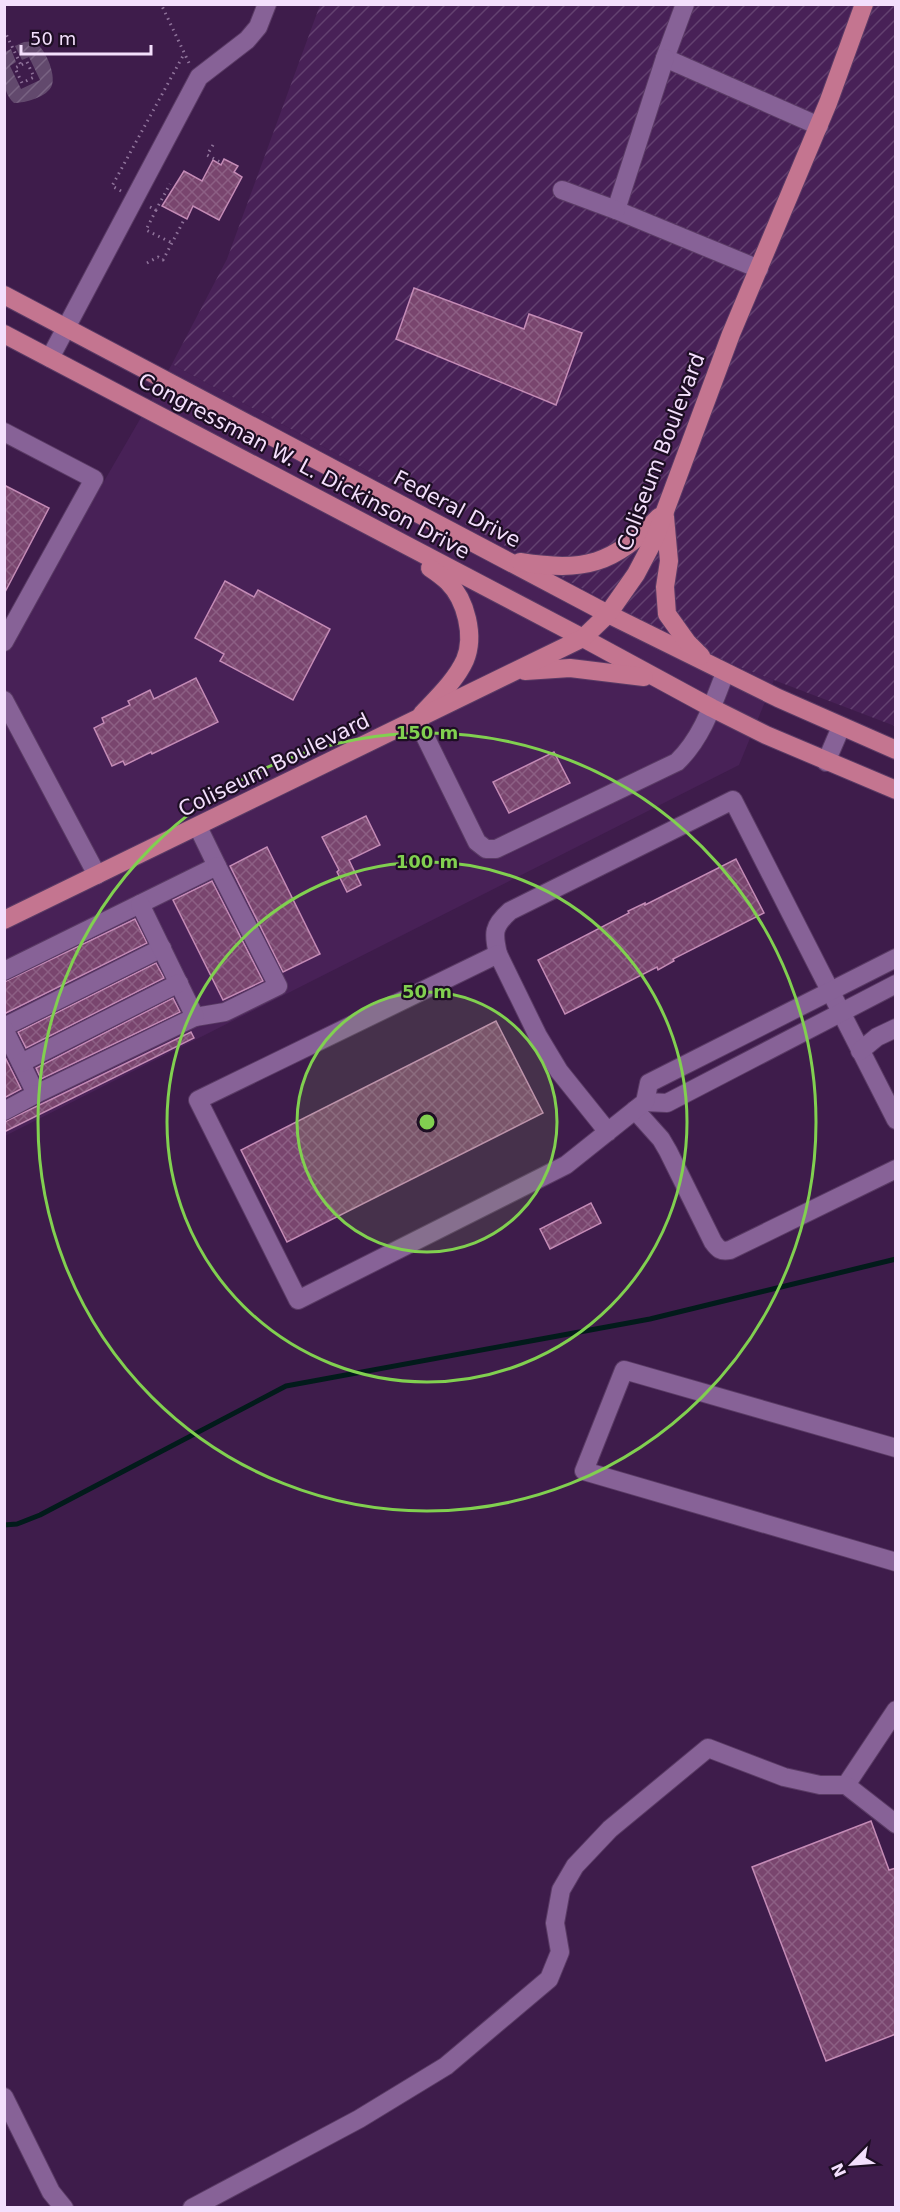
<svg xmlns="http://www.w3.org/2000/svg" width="900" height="2212" font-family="'DejaVu Sans',sans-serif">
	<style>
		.built { fill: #482157 }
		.industrial { fill: url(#industrial-furrows) }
		.garden { fill: url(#garden-furrows) }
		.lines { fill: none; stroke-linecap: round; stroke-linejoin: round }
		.stream { stroke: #021b1b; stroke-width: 5 }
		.building { fill: url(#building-cross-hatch); stroke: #c48bb6; stroke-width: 1.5 }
		.minor-casing { stroke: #5a3b65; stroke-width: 20 }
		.major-casing { stroke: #5a3b65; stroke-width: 20 }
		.path { stroke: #90749b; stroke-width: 3; stroke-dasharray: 1.5 4.5; stroke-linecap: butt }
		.minor { stroke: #876297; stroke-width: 18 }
		.major { stroke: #c47590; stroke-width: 18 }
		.ring { fill: none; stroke: #81d050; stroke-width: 3 }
		.labels { text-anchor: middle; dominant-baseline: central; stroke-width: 4.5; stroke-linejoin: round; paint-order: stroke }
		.street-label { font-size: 21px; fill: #f3dffc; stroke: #1d0e23 }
		.centre { fill: #81d050; stroke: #1d0e23; stroke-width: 3 }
		.ring-label { font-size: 18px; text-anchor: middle; font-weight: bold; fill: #81d050; stroke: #1d0e23; stroke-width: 4.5; stroke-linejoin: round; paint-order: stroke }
	</style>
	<defs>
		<pattern id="industrial-furrows" width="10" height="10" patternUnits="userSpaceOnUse" patternTransform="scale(1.5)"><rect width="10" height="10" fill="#482157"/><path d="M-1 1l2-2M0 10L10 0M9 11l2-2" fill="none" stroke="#634170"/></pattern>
		<pattern id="garden-furrows" width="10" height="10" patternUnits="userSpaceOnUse" patternTransform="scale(1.5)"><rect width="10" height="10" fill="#62496d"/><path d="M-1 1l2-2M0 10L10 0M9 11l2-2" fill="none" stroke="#796383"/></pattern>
		<pattern id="building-cross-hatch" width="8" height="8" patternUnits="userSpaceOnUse" patternTransform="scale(1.5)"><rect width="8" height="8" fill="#79456e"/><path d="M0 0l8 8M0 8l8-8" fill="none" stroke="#8c5f84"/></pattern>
	</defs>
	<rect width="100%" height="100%" fill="#3e1c4b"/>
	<path class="built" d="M172 364 695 650 774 680 739 765 5 1136V652Z"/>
	<path class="industrial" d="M320 5H895V726L695 650 172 364 227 259Z"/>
	<path class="garden" d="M24 42C27 42 31 41 34 42 45 47 56 74 52 85 48 97 25 103 14 103 0 90 4 69 5 52L11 49 16 62 10 66 21 89 40 80 29 57 22 60 15 46Z"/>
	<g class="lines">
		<path class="stream" d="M4 1525 17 1524 40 1515 286 1386 650 1319 896 1259"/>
	</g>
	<g class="building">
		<path d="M224 159 238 166 234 172 242 177 219 220 193 206 187 219 162 206 184 171 202 181 213 160 221 165Z"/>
		<path d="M414 288 524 329 529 314 582 333 556 405 396 339Z"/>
		<path d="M4 485 49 508 4 594Z"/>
		<path d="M225 581 254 597 258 590 330 629 293 700 220 661 224 654 195 638Z"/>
		<path d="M196 678 218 722 152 754 151 752 125 765 123 761 112 766 94 728 104 723 102 718 130 705 128 701 150 690 154 699Z"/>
		<path d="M554 752 570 783 509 813 493 782Z"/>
		<path d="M366 816 380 845 349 860 361 885 347 892 337 872 339 870 322 837Z"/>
		<path d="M267 847 320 954 283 972 230 866Z"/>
		<path d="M736 859 764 913 673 959 674 961 658 970 657 967 565 1014 538 960 629 913 628 911 645 903V905Z"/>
		<path d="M212 881 263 981 223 1000 173 900Z"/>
		<path d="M135 919 147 943 4 1014V982Z"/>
		<path d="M156 963 164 978 26 1048 18 1032Z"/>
		<path d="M173 998 180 1012 41 1079 36 1068Z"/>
		<path d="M496 1021 543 1113 287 1242 241 1150Z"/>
		<path d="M191 1032 194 1038 4 1132V1122Z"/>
		<path d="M4 1055 21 1089 4 1098Z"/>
		<path d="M591 1203 601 1223 550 1249 540 1229Z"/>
		<path d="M871 1821 889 1870 896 1868V2034L826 2061 752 1867Z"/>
	</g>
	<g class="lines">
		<defs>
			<g id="minor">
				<path d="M685 4 665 58 819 126"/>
				<path d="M665 58 616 210 759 269"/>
				<path d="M562 190 616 210"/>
				<path d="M50 358 199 77 247 40 258 27 267 4"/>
				<path d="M4 432 94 479 4 642"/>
				<path d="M4 700 97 875"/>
				<path d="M417 720 477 842 486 849H496L677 762C702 738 713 704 725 673"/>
				<path d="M826 762 841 727"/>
				<path d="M498 954C493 933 493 926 510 911L733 800 896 1120"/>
				<path d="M4 971 217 866 198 827"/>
				<path d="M195 1017 225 1012 278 986 217 866"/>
				<path d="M4 1027 162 948"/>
				<path d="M4 1029 36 1094 195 1017 140 904"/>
				<path d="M860 1051 877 1037 896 1028"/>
				<path d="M21 1063 179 983"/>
				<path d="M645 1102 667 1103 896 984"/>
				<path d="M635 1110 661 1139 668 1151 713 1242C718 1249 721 1252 730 1250L896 1169"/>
				<path d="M4 1111 36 1094"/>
				<path d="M608 1132 559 1071 538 1036 498 954 198 1100 298 1300 566 1165 645 1102 649 1083 896 958"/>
				<path d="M896 1448 624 1370 584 1471 896 1562"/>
				<path d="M846 1785 896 1710"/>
				<path d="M4 2097 51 2192 64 2208"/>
				<path d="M192 2208 359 2119 446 2066 549 1979 560 1952 555 1923 561 1890 575 1866 610 1829 708 1748 784 1777 820 1785H846L896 1824"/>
			</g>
			<g id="major">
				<path d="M4 295 608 614 778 698 896 750"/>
				<path d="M4 334 583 638 712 708 766 735 896 790"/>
				<path d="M665 517 669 561 665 587 667 614 687 642 701 656"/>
				<path d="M520 562C584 572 613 565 659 517"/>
				<path d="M525 671 570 668 644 677"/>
				<path d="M422 714C437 698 456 680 465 660 475 636 466 600 448 582 443 577 436 572 430 568"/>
				<path d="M4 920 583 638 608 614 636 574 655 538 731 334 828 103 864 4"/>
			</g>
		</defs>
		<use href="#minor" class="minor-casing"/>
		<use href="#major" class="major-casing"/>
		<g class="path">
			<path d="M166 4 162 6 189 63"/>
			<path d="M4 30 21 65"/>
			<path d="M27 62 34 77 22 83 15 68Z"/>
			<path d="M213 145 207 155 222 163"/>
			<path d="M121 191 112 186 184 54"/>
			<path d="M150 207 156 210 170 184"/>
			<path d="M156 210 146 230 172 243"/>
			<path d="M147 263 158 257 163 260 185 218"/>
		</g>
		<use href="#minor" class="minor"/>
		<use href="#major" class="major"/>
	</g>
	<circle cx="427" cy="1122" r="130" fill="#81d050" fill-opacity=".12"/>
	<g class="ring">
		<circle cx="427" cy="1122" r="130"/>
		<circle cx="427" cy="1122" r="260"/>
		<circle cx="427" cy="1122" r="389"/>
	</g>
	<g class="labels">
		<g class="street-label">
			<text transform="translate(661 452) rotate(-69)">Coliseum Boulevard</text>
			<text transform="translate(304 466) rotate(28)">Congressman W. L. Dickinson Drive</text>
			<text transform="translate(457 509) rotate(28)">Federal Drive</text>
			<text transform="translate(274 765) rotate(-26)">Coliseum Boulevard</text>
		</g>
	</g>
	<circle cx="427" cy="1122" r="9" class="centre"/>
	<g class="ring-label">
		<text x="427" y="739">150 m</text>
		<text x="427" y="868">100 m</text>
		<text x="427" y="998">50 m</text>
	</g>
	<rect width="900" height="2212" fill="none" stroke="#f3dffc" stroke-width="12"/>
	<g transform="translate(852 2164) rotate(245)" stroke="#1d0e23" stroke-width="4.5" paint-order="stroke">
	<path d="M0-4.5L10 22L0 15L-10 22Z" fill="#f3dffc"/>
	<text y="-9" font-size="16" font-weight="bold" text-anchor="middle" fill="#f3dffc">N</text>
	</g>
	<path d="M21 45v9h130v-9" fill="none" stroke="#f3dffc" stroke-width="3"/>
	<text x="30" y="45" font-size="18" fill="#f3dffc" stroke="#1d0e23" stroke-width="4.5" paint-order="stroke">50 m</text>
</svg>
